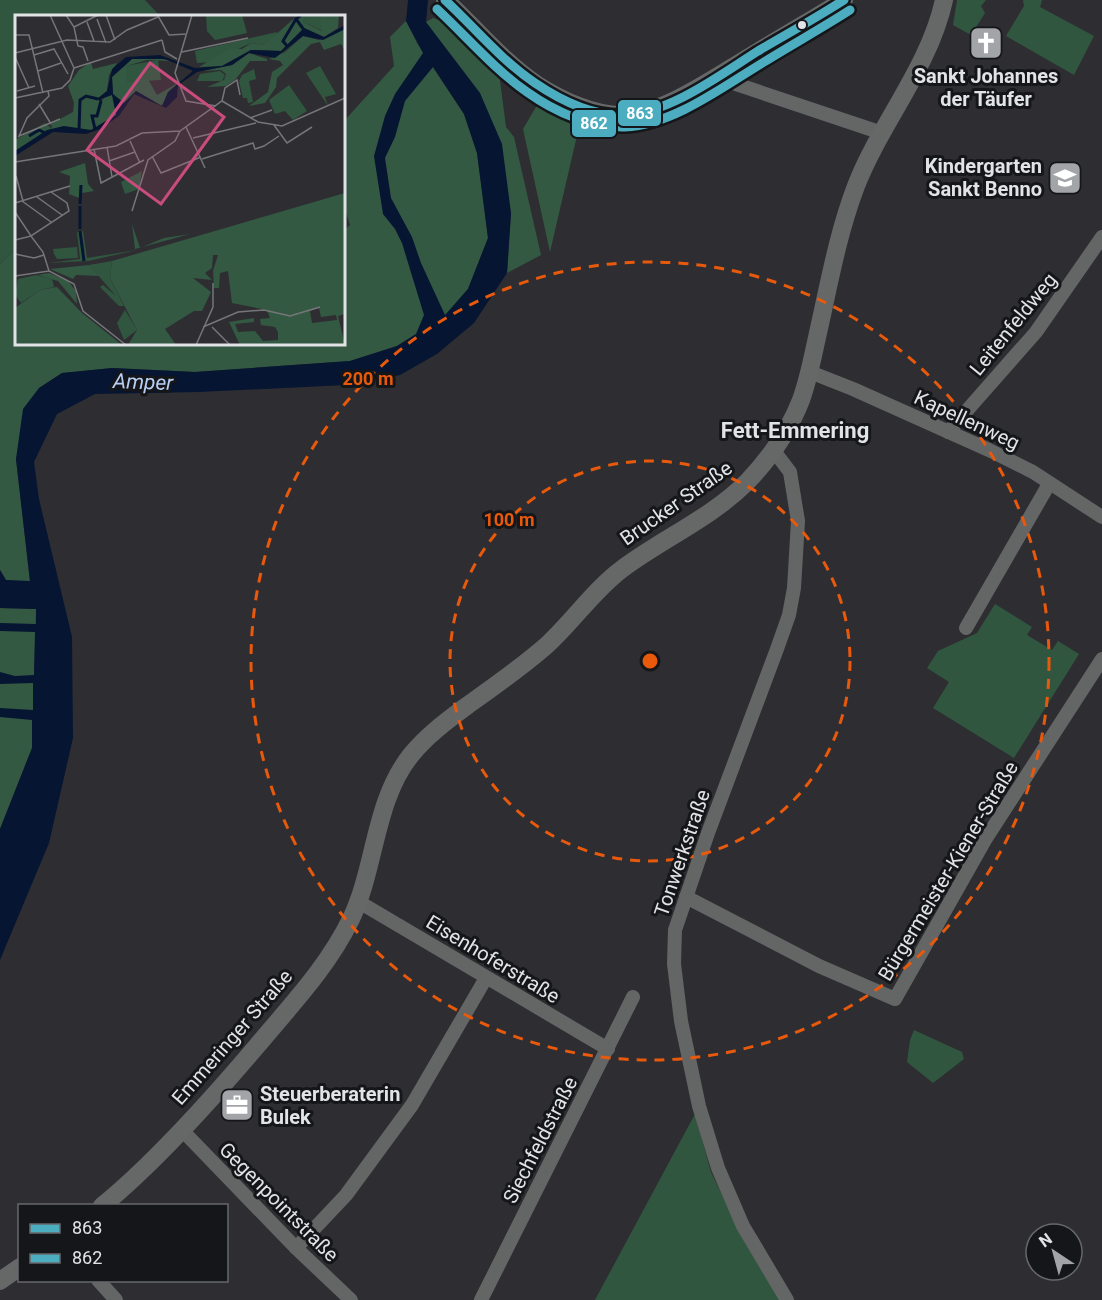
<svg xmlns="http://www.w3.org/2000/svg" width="1102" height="1300" font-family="Roboto,sans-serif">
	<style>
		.green { fill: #31563f }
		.forest { fill: #335942 }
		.water { fill: #061532; fill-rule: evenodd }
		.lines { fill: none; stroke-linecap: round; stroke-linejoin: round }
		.street { stroke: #646565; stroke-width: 14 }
		.secondary { stroke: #666868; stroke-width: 18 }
		.bus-1-casing { stroke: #151619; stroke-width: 14 }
		.bus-2-casing { stroke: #151619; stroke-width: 14 }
		.bus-1 { stroke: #4dadc0; stroke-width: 9 }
		.bus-2 { stroke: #4dadc0; stroke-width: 9 }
		.ring { fill: none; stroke: #e8590c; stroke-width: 3; stroke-dasharray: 10 8 }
		.bus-dot { fill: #e2e3e7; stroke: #151619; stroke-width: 2 }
		.labels { text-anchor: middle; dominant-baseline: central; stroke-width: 6; stroke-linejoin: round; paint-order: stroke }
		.poi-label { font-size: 20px; font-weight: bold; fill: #e2e3e7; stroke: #151619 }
		.street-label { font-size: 20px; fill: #e2e3e7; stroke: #151619 }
		.water-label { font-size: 21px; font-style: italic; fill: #b8cff5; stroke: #151619 }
		.quarter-label { font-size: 22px; font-weight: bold; fill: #e2e3e7; stroke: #151619 }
		.inset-river { fill: none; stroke: #061532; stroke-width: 3 }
		.inset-road { fill: none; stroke: #76767a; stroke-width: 1.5 }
		.view { fill: #ca4b7e; fill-opacity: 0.15; stroke: #ca4b7e; stroke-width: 3 }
		.inset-edge { fill: none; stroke: #e2e3e7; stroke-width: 3 }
		.centre { fill: #e8590c; stroke: #151619; stroke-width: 3 }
		.ring-label { font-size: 18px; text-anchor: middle; font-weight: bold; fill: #e8590c; stroke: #151619; stroke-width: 6; stroke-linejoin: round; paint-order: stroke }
		.line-badge { stroke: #151619; stroke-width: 2 }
		.badge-label { font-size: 16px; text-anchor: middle; font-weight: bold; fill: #fff }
	</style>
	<rect width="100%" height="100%" fill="#2e2e32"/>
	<g class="green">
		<path d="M0 0H145L160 16H16V249L0 264Z"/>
		<path d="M957 0H986L981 6 985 13 971 35 953 25Z"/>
		<path d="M1023 0H1042L1040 7 1094 36 1074 75 1006 36 1024 6Z"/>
		<path d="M995 604 1032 627 1027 635 1052 650 1058 641 1079 654 1014 758 933 708 949 682 927 668 938 651 977 633Z"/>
		<path d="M914 1030 962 1052 964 1059 933 1083 907 1062 910 1040Z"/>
		<path d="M695 1114 711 1172 738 1228 780 1300H595Z"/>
	</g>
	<g class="forest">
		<path d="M433 18 469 31 497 58 506 127 514 137 541 255 507 273 511 213 426 22Z"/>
		<path d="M406 21 417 43 464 114 477 153 488 238 468 289 445 316 397 346 350 361 195 372 112 368 62 373 39 388 16 459 30 582 6 580 0 570V264L16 249V344H344V230L350 225 344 206V121L394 66 390 37Z"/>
		<path d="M543 95 582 114 550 252 523 129Z"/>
		<path d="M0 608 36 609 32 748 0 829Z"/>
	</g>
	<path class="water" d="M408 0H428L426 22 480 93 502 144 511 213 507 273 474 323 437 354 400 375 346 385 199 392 95 394 57 414 34 462 39 499 72 637 73 738 49 843 0 960V829L32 748V720L0 717V708L33 710V683L0 684V672L15 676 34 675 35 632 0 631V623L36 624V609L0 608V570L6 580 30 581 16 459 23 409 39 388 62 373 112 368 195 372 350 361 397 346 416 334 424 315 402 243 395 229 383 214 374 156 385 116 395 94 423 53 406 21ZM433 67 464 114 477 153 488 238 468 289 445 315 421 263 412 237 391 198 385 158 395 137 405 101Z"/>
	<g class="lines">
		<g class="street">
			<path d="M715 77 882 133"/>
			<path d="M810 372 853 389 989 450 1033 472 1102 517"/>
			<path d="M948 432 1036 332 1102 237"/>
			<path d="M774 451 790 472 798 521 794 588 789 615 777 649 708 833 675 930 674 964 681 1021 699 1106 718 1168 743 1226 787 1300"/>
			<path d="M966 628 1049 484"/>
			<path d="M686 897 819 966 895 999 985 840 1102 659"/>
			<path d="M359 902 608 1049"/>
			<path d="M181 1129 296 1248 351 1300"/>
			<path d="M296 1248 346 1195 412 1105 486 978"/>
			<path d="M98 1280 116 1300"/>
			<path d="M481 1300 633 997"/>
		</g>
		<g class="secondary">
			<path d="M445 0C476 28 502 61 536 84 561 100 596 117 626 115 666 112 712 79 746 59 778 39 812 20 844 0"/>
			<path d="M102 1206C156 1162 211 1100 256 1047 291 1005 327 968 351 919 376 867 374 801 411 755 427 735 448 720 468 705 495 686 522 667 547 645 573 621 594 590 622 569 662 539 711 518 747 482 770 458 789 431 801 400 809 378 813 355 818 333 829 284 838 233 856 186 881 122 929 68 944 0"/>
			<path d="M0 1281 20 1267"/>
		</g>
		<defs>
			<path id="bus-1" d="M445 0C475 28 501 60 535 83 560 100 593 116 624 115 670 113 720 75 758 51 787 34 816 18 844 0"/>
			<path id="bus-2" d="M437 9C467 37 494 69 527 92 555 112 591 128 625 127 673 125 724 86 764 62 793 44 822 28 850 10"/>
		</defs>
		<use href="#bus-1" class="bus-1-casing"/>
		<use href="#bus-2" class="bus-2-casing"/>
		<use href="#bus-1" class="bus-1"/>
		<use href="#bus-2" class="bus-2"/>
	</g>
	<g class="ring">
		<circle cx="650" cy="661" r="200"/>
		<circle cx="650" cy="661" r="399"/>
	</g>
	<defs>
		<symbol id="church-square" viewBox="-11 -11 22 22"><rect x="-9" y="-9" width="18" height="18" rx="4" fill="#a3a4a8" stroke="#151619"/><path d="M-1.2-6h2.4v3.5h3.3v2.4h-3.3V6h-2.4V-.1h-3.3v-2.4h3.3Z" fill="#fff"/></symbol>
		<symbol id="school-square" viewBox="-11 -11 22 22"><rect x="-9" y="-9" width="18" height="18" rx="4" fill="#a3a4a8" stroke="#151619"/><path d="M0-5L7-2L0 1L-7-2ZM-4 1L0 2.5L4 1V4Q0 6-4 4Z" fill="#fff"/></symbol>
		<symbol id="office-square" viewBox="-11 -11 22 22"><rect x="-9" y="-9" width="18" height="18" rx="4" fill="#a3a4a8" stroke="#151619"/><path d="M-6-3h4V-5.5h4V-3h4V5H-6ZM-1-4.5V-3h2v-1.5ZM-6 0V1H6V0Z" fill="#fff"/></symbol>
	</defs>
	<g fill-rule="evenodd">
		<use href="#church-square" x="967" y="24" width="38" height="38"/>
		<use href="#school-square" x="1046" y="159" width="38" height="38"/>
		<use href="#office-square" x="218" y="1086" width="38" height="38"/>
	</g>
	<circle class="bus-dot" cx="802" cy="25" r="5"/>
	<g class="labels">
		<g class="poi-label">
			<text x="986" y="76">Sankt Johannes<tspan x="986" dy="23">der Täufer</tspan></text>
			<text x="1042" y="166" text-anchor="end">Kindergarten<tspan x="1042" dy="23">Sankt Benno</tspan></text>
			<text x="260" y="1094" text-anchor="start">Steuerberaterin<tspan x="260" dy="23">Bulek</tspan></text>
		</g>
		<g class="street-label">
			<text transform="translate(1013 324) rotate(-51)">Leitenfeldweg</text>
			<text transform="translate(967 420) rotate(25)">Kapellenweg</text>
			<text transform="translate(676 503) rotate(-35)">Brucker Straße</text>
			<text transform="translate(682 853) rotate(-71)">Tonwerkstraße</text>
			<text transform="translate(948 871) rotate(-59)">Bürgermeister-Kiener-Straße</text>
			<text transform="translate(493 959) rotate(31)">Eisenhoferstraße</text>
			<text transform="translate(232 1037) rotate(-49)">Emmeringer Straße</text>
			<text transform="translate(540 1140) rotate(-63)">Siechfeldstraße</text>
			<text transform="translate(279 1202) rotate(45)">Gegenpointstraße</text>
		</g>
		<g class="water-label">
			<text transform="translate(143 382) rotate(2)">Amper</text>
		</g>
		<g class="quarter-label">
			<text x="795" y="430">Fett-Emmering</text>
		</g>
	</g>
	<g transform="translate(15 15)">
		<rect width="330" height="330" fill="#2e2e32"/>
		<path d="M191 0H227L232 18 200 25 192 16ZM291 0H304L308 16 288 7ZM262 17 261 23 249 30 236 28 195 47 182 48 180 36ZM143 45 146 65 112 67 110 51ZM305 51 321 79 310 82 313 91 291 58ZM239 54 241 64 234 66 238 87 233 88 232 83H228L224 66 227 60ZM205 56 210 60 207 66H182L185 59ZM274 70 292 96 278 105 270 96 260 99 254 85ZM30 108 37 114 0 136V125ZM127 156 124 174 110 179 106 167ZM68 216 72 243 122 235 73 246 33 248 65 244 62 217ZM62 232 63 243 42 244 39 239 38 234ZM97 246 95 263 109 291H104L85 272 88 270 101 281 74 250ZM21 260 37 264 39 272 25 275 6 288 0 280 3 264ZM110 295 122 315 109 325 102 308Z" fill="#31563f"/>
		<path d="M283 0H291L288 7 307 16 304 0H324L323 13 309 22 289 13 266 36 236 35 207 51 184 52 215 33 227 34 236 28 249 30ZM330 14V36L326 29 309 35 305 27 296 29 262 63 261 72 250 88 234 91 253 77 257 57 268 50 265 46 254 44 270 37 288 21 304 25ZM234 38 252 44V46H235L220 65 211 71 192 72 209 65 211 59 206 55 187 56 217 50ZM117 44 141 43 157 46 132 45 111 51 112 67 133 64 142 80 161 69 156 88 145 90 121 76 109 88 98 80 97 62ZM76 47 78 54 102 48 94 60 92 76 82 84 86 87 91 80H97L108 91 101 100 76 115 37 114 36 109 58 97 59 88 53 71 64 55ZM70 148 73 169 79 176 67 178 64 183 54 179 55 161 44 157ZM330 178V299L323 301 330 330H225L214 307 239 303V307L220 309 223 317 240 316 248 326 263 325V317L260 312 246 310 245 304 255 303 252 295 217 288 213 256 205 258 204 273H199L198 256 203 240H198L197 253 190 258 197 265 178 263 196 277 187 296H179L150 314 161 330H113L122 315 95 263 97 246ZM304 293 306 302 321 300 322 305 297 308 295 296ZM117 209 125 233 149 223 175 219 120 234ZM74 250 84 261 61 260 58 264 35 254ZM34 258 53 266 61 276 62 289 43 266 23 260ZM42 272 67 298 107 330H0V293L25 275Z" fill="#335942" fill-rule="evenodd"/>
		<path d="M330 10V14L308 25 288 21 260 43 234 38 217 50 182 57 163 70 162 82 151 93 119 79 104 101 85 114 71 119 38 117 0 141V136L32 115 49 111 76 115 101 100 97 80 86 84 87 87 82 84 92 76 97 54 111 42 145 40 180 53 207 51 236 35 266 36 289 13 309 22ZM117 44H150L178 56 153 77 147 91 121 76 109 88 98 79 97 62Z" fill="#061532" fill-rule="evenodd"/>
		<path class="inset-river" d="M286 0 281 4 289 15M272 31 268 26 281 4M80 114 77 101H82L86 86M64 115 65 85 71 81 83 84M14 121 24 115 30 118M65 189 66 170M65 191V214M65 216 69 246"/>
		<path class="inset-road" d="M35 0 59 53M51 0 59 12 63 31M91 0 100 25M177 0 160 58 171 86 201 91M143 1 154 20 172 19M82 4 91 28M72 7 79 26M59 12 83 0M0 20H14L28 78M147 25 150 37 162 44M63 31 68 32 73 46M167 37 233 23M0 38 52 25 95 27 112 15 143 2M19 40 39 34 53 59M0 42 14 73M59 53 147 25M23 56 46 48M2 76 20 71M33 76 34 81 12 103 4 121 45 104M0 83 47 73 55 65 59 53M207 86 210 73 222 65 225 80M24 89 36 109M235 103 257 95M259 110 272 128 297 112M171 112 190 153M178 123 241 108M115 126 125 148M92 132 97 162M79 134 86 168 129 145M137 141 146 158 186 142M187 144 238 128 240 134 249 131 264 121M94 146 120 137M0 147 101 131 127 118 165 116 207 86 243 107 267 111 330 83M1 161 8 186M22 182 47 200M7 186 36 207M0 188 55 171M117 196 133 145 160 126 165 116M0 197 16 221 54 196 52 188 36 177M0 225 16 221 28 237 34 256 59 269 68 296 111 330M0 239 19 243 29 240M0 261 34 256M188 312 223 297 249 295 275 301 305 292M197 312 215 330M181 330 198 292V268"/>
		<path class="view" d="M135 48 209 102 146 189 72 135Z"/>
		<rect width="330" height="330" class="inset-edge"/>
	</g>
	<circle cx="650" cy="661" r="9" class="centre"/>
	<g class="ring-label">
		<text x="368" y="385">200 m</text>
		<text x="509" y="526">100 m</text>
	</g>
	<g class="line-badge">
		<rect x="617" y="99" width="45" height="28" rx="6" fill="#4dadc0"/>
		<rect x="571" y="109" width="46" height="29" rx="6" fill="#4dadc0"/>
	</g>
	<g class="badge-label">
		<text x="640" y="119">863</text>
		<text x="594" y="129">862</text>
	</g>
	<rect x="18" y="1204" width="210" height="78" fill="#151619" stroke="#67686b" stroke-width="1.5"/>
	<rect x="30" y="1224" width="30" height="9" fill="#4dadc0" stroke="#67686b" stroke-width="1.5"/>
	<text x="72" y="1234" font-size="18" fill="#e2e3e7">863</text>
	<rect x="30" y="1254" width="30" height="9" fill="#4dadc0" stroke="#67686b" stroke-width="1.5"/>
	<text x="72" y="1264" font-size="18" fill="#e2e3e7">862</text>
	<g transform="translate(1054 1252) rotate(324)"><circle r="28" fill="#151619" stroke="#67686b" stroke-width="1.5"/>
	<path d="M0-4.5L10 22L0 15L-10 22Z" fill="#a3a4a8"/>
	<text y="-9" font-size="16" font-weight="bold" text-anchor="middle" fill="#e2e3e7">N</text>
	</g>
</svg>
